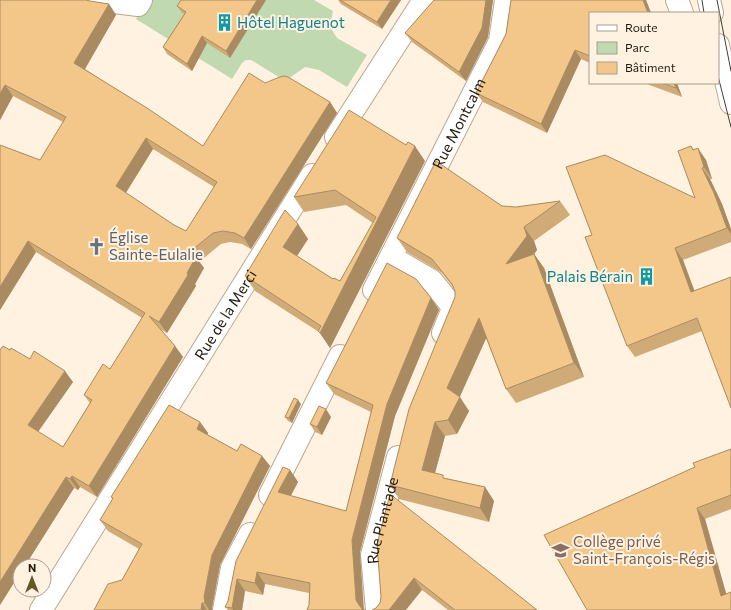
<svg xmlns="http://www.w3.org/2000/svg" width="731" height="610" font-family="Commissioner,sans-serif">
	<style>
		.green { fill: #c0d9b1 }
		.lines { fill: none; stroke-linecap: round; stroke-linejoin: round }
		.pedestrian-casing { stroke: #bba78d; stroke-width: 24 }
		.minor-casing { stroke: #bba78d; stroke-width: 24 }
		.pedestrian { stroke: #fff; stroke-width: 22 }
		.minor { stroke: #fff; stroke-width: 22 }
		.tram { stroke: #473e33; stroke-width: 1 }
		.wall { fill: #d1ab77; fill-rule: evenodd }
		.shaded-wall { fill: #aa8b61 }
		.building { fill: #f3c78a; stroke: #aa8b61; fill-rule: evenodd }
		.labels { text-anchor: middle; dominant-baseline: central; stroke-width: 4; stroke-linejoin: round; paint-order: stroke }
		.culture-label { font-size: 15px; fill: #0d838f; stroke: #fff2e1; text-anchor: start }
		.street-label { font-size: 15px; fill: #231b11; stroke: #fff2e1 }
		.worship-label { font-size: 15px; fill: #5b616d; stroke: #fff2e1; text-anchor: start }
		.education-label { font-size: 15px; fill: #785e54; stroke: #fff2e1; text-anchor: start }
	</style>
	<rect width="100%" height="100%" fill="#fff2e1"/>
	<path class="green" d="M148 0H314L333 11 330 27 337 38 367 55 347 87 319 70 305 67 288 79H282L251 60H246L242 63 232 79 136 19Z"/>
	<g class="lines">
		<defs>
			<g id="pedestrian">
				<path d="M677 0 682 13"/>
				<path d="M709 0 712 13"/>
				<path d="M718 45 731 103"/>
				<path d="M391 257 432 281 452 306V311L443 333"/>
				<path id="s1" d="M374 290 500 41 506 0"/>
				<path d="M270 495 340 356"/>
				<path d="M224 610 232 568 250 534"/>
				<path id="s2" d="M377 610 372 555 398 457"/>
			</g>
			<g id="minor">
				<path d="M99 0 138 5 141 0"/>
				<path d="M336 137 424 0"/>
				<path id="s3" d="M41 610 312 175"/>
			</g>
		</defs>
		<use href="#pedestrian" class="pedestrian-casing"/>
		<use href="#minor" class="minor-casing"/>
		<use href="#pedestrian" class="pedestrian"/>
		<use href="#minor" class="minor"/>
		<g class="tram">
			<path d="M702 0 704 13"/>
			<path d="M717 0 731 71"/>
			<path d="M718 76 731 127"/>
		</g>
	</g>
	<g class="wall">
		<path d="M0 0 90 1 109 4 116 15 85 69 203 146 265 83 330 102 337 113 251 249 242 244 230 242 221 244 199 262 204 268 195 284 196 286 167 333 160 329 175 346 183 357 97 497 80 487 78 490 74 488 0 605 10 350 30 359 73 382 38 432 63 447 90 403 84 395 110 369 142 318 36 252 0 310V145L40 160 63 122 13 96 0 120ZM153 149 214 187 186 231 174 225 126 193Z"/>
		<path d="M266 0 230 58 207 43 192 71 167 54 163 47 184 14 182 13 177 6Z"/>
		<path d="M338 0H401L382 29 341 4Z"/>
		<path d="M434 0H493L488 37 466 81 412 42 405 33Z"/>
		<path d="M511 0H646L651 13H590V63L581 59 547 133 483 102 476 93 506 34Z"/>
		<path d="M644 83H677L682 97Z"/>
		<path d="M691 146 694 150 706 160 712 179H710L722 204 731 229V242L683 260 694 290 702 331 635 357 627 346 695 198Z"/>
		<path d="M425 161 330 348 319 332 255 291 245 276 298 224 308 239 297 256 333 279 340 281 373 223 346 205 304 212 294 197Z"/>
		<path d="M560 201 570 215 534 241 537 250 534 254 544 268 584 377 516 403 506 389 486 338 459 397 469 411 457 434 445 436 435 473 445 478 485 487 494 501 489 522 399 499 390 485 455 297V291L453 287 442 273 407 252 397 238 516 207Z"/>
		<path d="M431 298 439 310 395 416 360 552 309 605V593L265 584 263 595 245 591 242 610H228L225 607 228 601 236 561 290 470 298 482 291 496 346 511 371 412 334 394 326 383Z"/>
		<path d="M301 404 292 423 288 421 285 417Z"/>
		<path d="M331 417 322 435 315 432 310 424Z"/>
		<path d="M200 422 208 433 207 435 237 451 262 456 270 466 220 565 212 608V610H94L122 580 139 549 108 531 100 520 113 499 111 497Z"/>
		<path d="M731 449V509L705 519 726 594 731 610H587L695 467Z"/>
		<path d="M377 544 503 583 537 610H448L422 590 376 608 380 603 381 597Z"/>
	</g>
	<g class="shaded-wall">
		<path d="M257 0H266L230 58 226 51Z"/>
		<path d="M391 0H401L382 29 377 22Z"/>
		<path d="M486 0H493L488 37 466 81 459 72Z"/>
		<path d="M643 0H646L651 13H648Z"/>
		<path d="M109 4 116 15 82 74 74 63Z"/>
		<path d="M202 36 207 43 192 71 187 64Z"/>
		<path d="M575 50 581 59 547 133 541 124Z"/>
		<path d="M674 83H677L682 97 676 88Z"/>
		<path d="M5 85 13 96 0 120V94Z"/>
		<path d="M330 102 337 113 251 249 244 238Z"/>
		<path d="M146 138 153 149 123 197 116 186Z"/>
		<path d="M415 146 425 161 330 348 320 333Z"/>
		<path d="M698 148 706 160 712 179 704 167Z"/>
		<path d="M702 168 710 179 722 204 731 229V234L727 228Z"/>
		<path d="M298 224 308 239 293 262 283 247Z"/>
		<path d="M524 227 534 241 537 250 534 254 544 268 584 377 506 264Z"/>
		<path d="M28 241 36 252 0 310V287Z"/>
		<path d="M675 248 683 260 699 303 691 292Z"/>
		<path d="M196 257 204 268 195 284 196 286 167 333 159 322Z"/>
		<path d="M431 298 439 310 395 416 360 552 364 610H362L356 600 352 540 387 404Z"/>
		<path d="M479 318 489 332 458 401 460 397 469 411 457 434 448 420 447 388Z"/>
		<path d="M175 346 183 357 97 497 89 486Z"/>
		<path d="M65 371 73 382 35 436 28 425Z"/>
		<path d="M298 400 301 404 292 423 289 418Z"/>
		<path d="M326 409 331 417 322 435 317 427Z"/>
		<path d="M200 422 208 433 205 440 197 429Z"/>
		<path d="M435 422 445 436 432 484 422 470Z"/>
		<path d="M262 456 270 466 220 565 212 608V610H209L205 603 204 597 212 555Z"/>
		<path d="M290 470 298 482 286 504 278 492Z"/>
		<path d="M72 476 80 487 78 490 70 479Z"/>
		<path d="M66 477 74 488 25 566H20V573L0 605V582Z"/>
		<path d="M485 487 494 501 489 522 480 508Z"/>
		<path d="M697 508 705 519 730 607 721 596Z"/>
		<path d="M257 572 265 584 263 595 255 583Z"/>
		<path d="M414 578 422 590 406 610H389Z"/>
		<path d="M237 579 245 591 242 610H233L232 608Z"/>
		<path d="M202 603 207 610H201Z"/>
	</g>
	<g class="building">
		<path d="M0 0H86L90 1 109 4 74 63 147 108 203 146 249 73 265 83 280 77 284 76 288 77 330 102 244 238 235 233 223 231 213 233 191 251 196 257 187 273 188 275 159 322 149 316 175 346 89 486 72 476 70 479 66 477 0 582V350L3 346 10 350 11 348 30 359 34 351 65 371 28 425 63 447 92 400 84 395 103 364 110 369 145 313 28 241 0 287V145L40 160 66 117 5 85 0 94ZM146 138 217 182 186 231 174 225 116 186Z"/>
		<path d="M181 0H257L226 51 202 36 187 64 163 47 186 12 177 6Z"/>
		<path d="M340 0H391L377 22Z"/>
		<path d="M434 0H486L482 28 459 72 405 33Z"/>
		<path d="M511 0H643L648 13H590V56L575 50 541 124 476 93 506 34Z"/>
		<path d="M662 83H674L676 88Z"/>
		<path d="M349 110 406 145 408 142 415 146 320 333 318 331 321 326 245 276 285 210 298 224 283 247 333 279 334 278 340 281 376 217 335 190 294 197Z"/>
		<path d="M691 146 693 150 698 148 704 167 702 168 714 193 727 228 675 248 691 292 731 277V408L697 318 627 346 585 237 592 235 566 167 605 155 695 198 678 151Z"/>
		<path d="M436 161 502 206 516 207 560 201 524 227 527 236 506 264 534 254 574 363 506 389 479 318 447 388 460 397 448 420 435 422 422 470 443 475V478L485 487 480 508 390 485 409 409 455 297V291L452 284 432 259 397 238Z"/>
		<path d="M387 263 416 279 431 298 387 404 352 540 356 600 359 605 363 610H366H307L309 605 310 583 257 572 255 583 237 579 232 608 225 607 228 601 236 561 283 467 290 470 278 492 346 511 373 405 326 383Z"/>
		<path d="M294 398 298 400 289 418 285 417Z"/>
		<path d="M169 405 200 422 197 429 237 451 241 444 262 456 212 555 204 597 205 603H202L201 610H94L108 584 122 580 142 544 100 520 113 498 111 497Z"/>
		<path d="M319 406 326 409 317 427 310 424Z"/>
		<path d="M731 449V495L697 508 721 596 731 592V610H587L544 535 695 467 693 463Z"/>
		<path d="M390 494 503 583 537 610H455L414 578 389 610H372L376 608 380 603 381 597 377 544Z"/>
	</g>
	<defs>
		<symbol id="building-bare" viewBox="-9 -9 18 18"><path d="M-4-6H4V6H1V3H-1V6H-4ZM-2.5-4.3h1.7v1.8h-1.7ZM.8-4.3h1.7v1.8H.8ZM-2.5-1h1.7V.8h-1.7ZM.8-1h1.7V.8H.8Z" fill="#0f9aa8" stroke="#fff2e1" stroke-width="2.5" paint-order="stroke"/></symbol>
		<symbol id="church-bare" viewBox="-9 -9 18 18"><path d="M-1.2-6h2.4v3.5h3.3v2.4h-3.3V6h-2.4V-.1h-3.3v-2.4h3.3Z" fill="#6b7280" stroke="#fff2e1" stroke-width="2.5" paint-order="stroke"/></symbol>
		<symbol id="school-bare" viewBox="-9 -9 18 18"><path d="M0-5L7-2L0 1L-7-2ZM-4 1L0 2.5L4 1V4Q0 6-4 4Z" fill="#8d6e63" stroke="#fff2e1" stroke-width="2.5" paint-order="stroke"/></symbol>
	</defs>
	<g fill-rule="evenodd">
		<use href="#building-bare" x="212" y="10" width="25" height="25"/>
		<use href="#church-bare" x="84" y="234" width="25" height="25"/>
		<use href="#building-bare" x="634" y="264" width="25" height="25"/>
		<use href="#school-bare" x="548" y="538" width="25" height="25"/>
	</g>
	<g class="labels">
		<g class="culture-label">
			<text x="237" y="22">Hôtel Haguenot</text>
			<text x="633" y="276" text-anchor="end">Palais Bérain</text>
		</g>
		<g class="street-label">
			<text stroke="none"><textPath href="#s1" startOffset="187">Rue Montcalm</textPath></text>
			<text stroke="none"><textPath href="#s3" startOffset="348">Rue de la Merci</textPath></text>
			<text stroke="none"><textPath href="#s2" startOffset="91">Rue Plantade</textPath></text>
		</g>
		<g class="worship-label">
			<text x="109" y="237">Église<tspan x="109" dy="17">Sainte-Eulalie</tspan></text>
		</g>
		<g class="education-label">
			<text x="573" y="541">Collège privé<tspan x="573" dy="17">Saint-François-Régis</tspan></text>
		</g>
	</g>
	<rect x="589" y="12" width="130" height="72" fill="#fff2e1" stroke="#a79c8e"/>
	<rect x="597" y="25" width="20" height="6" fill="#ffffff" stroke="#a79c8e"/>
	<text x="625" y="32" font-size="12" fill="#231b11">Route</text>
	<rect x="597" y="42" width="20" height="12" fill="#c0d9b1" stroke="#a79c8e"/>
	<text x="625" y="52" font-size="12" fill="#231b11">Parc</text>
	<rect x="597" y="62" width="20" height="12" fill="#f3c78a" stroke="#a79c8e"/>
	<text x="625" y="72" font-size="12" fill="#231b11">Bâtiment</text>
	<g transform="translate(32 578)"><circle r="19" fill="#fff2e1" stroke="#a79c8e"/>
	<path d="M0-3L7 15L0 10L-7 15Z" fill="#625825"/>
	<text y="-6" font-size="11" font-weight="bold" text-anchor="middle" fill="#231b11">N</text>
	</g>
</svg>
